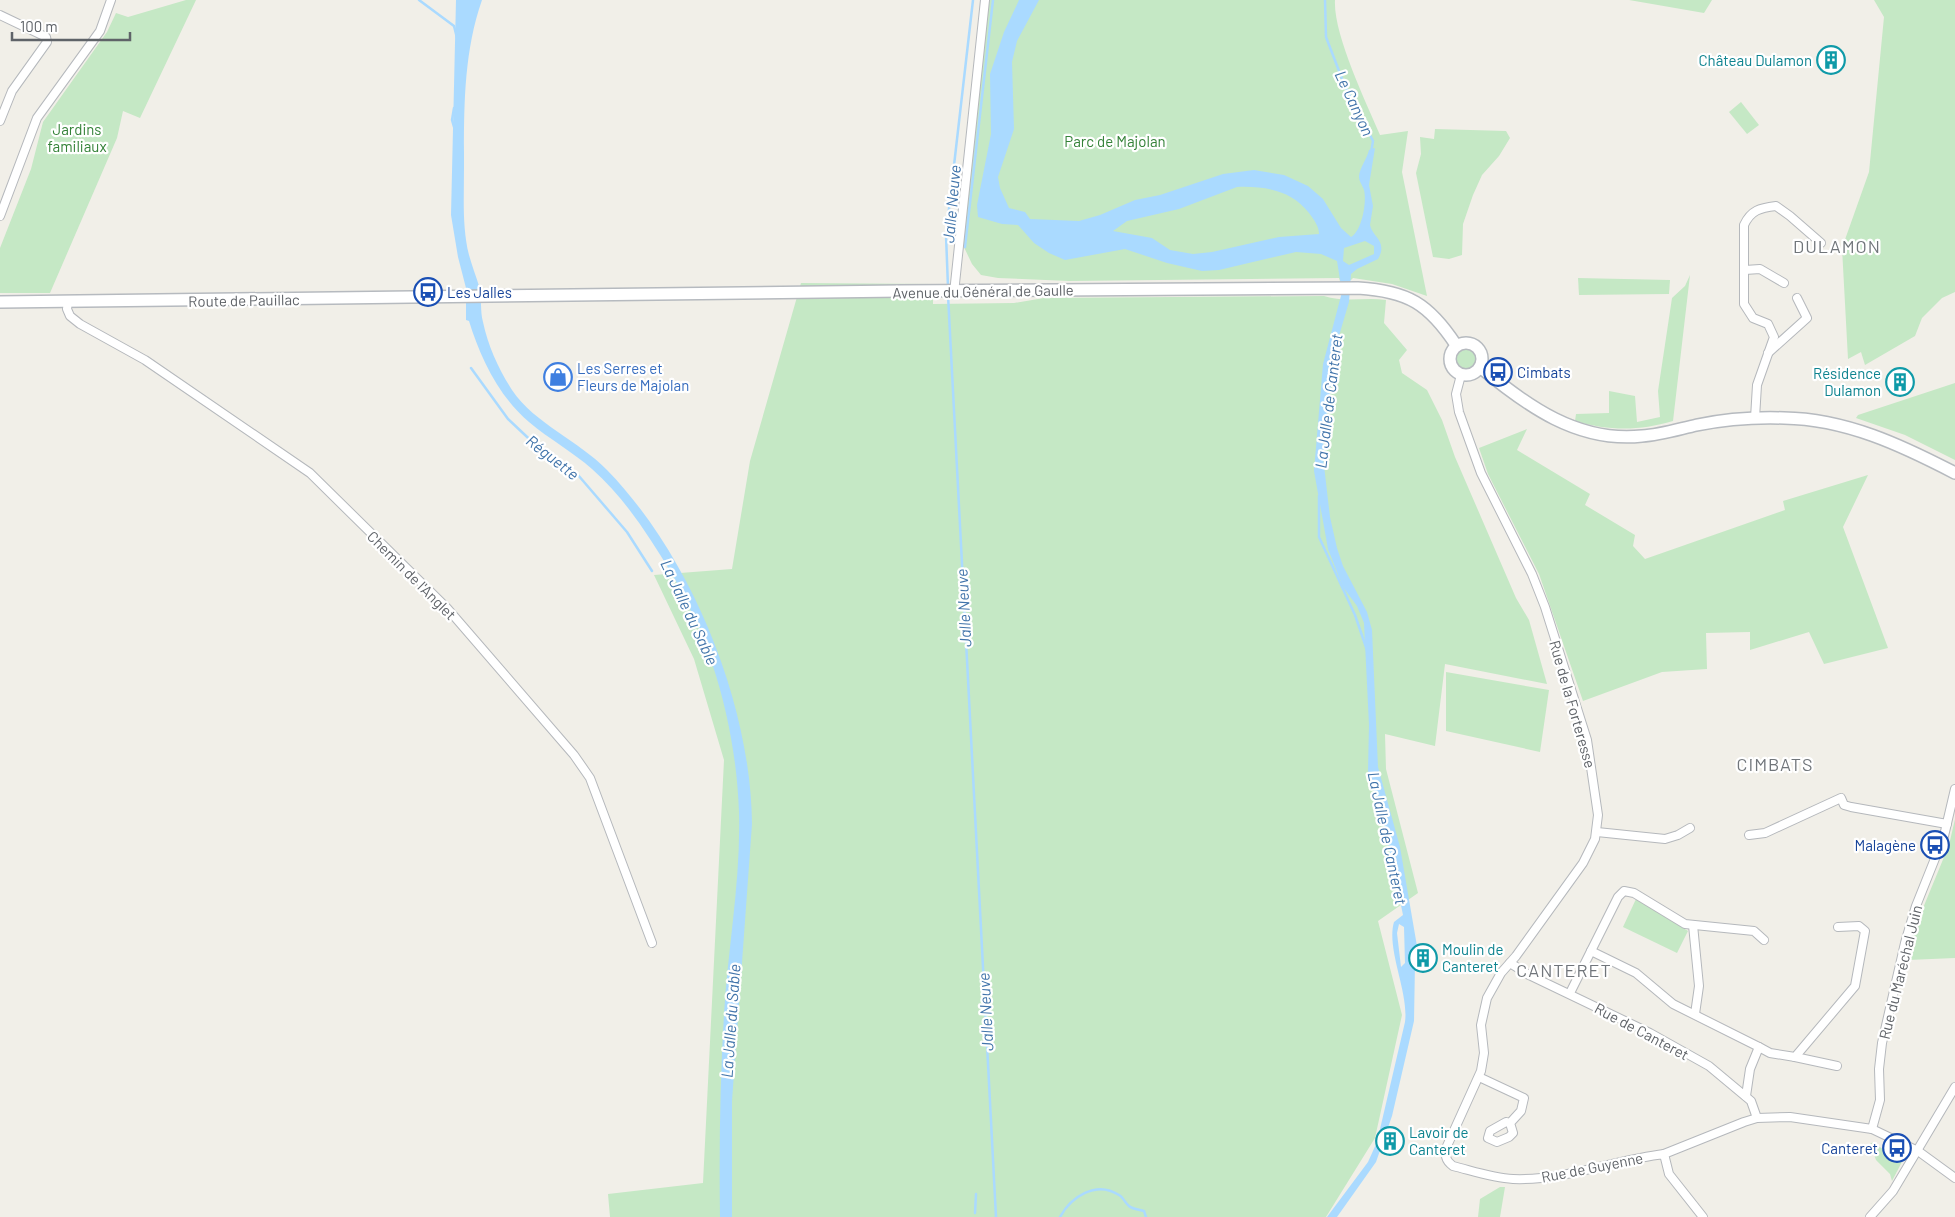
<svg xmlns="http://www.w3.org/2000/svg" width="1955" height="1217" font-family="Barlow,sans-serif">
	<style>
		.green { fill: #c5e8c5 }
		.water { fill: #aadaff; fill-rule: evenodd }
		.lines { fill: none; stroke-linecap: round; stroke-linejoin: round }
		.stream { stroke: #aadaff; stroke-width: 2.5 }
		.minor-casing { stroke: #b5b8bc; stroke-width: 10 }
		.secondary-casing { stroke: #b6babf; stroke-width: 14 }
		.minor { stroke: #fff; stroke-width: 8 }
		.secondary { stroke: #fff; stroke-width: 11 }
		.labels { text-anchor: middle; dominant-baseline: central; stroke-width: 4.5; stroke-linejoin: round; paint-order: stroke }
		.culture-label { font-size: 15px; fill: #0d838f; stroke: #fff; text-anchor: end }
		.park-label { font-size: 15px; fill: #348238; stroke: #fff }
		.street-label { font-size: 15px; fill: #5f6368; stroke: #fff }
		.transit-label { font-size: 15px; fill: #164399; stroke: #fff; text-anchor: start }
		.shop-label { font-size: 15px; fill: #366cbe; stroke: #fff; text-anchor: start }
		.water-label { font-size: 16px; font-style: italic; fill: #4174aa; stroke: #fff }
		.quarter-label { font-size: 18px; letter-spacing: 1px; fill: #70757a; stroke: #fff }
	</style>
	<rect width="100%" height="100%" fill="#f1efe8"/>
	<g class="green">
		<path d="M186 0H196L140 118 123 111 117 138 50 293H0V248L31 169 43 122 107 32 116 13 128 17Z"/>
		<path d="M989 0H1335C1333 34 1366 102 1380 135L1408 131 1402 172 1427 296 1392 284 1353 278 1351 280 1340 281 1339 278 1069 281 998 278 981 275 972 264 962 243Z"/>
		<path d="M1629 0H1712L1704 13Z"/>
		<path d="M1874 0H1955V292L1942 298 1922 318 1915 336 1865 365 1861 352 1848 359 1842 248 1869 172 1884 17Z"/>
		<path d="M1741 102 1759 125 1747 134 1729 112Z"/>
		<path d="M1435 129 1506 131 1510 138 1499 156 1482 175 1473 195 1463 224 1462 255 1449 259 1433 257 1416 173 1421 154 1420 137 1434 139Z"/>
		<path d="M1690 275 1673 421C1639 431 1609 431 1575 421L1576 414 1609 413V391L1635 396 1637 422 1660 417 1658 391 1672 298 1685 286Z"/>
		<path d="M1578 278 1670 280 1669 294 1579 295Z"/>
		<path d="M801 283 933 284V304L1014 303 1044 298 1324 296C1345 303 1364 297 1386 300L1384 323 1407 350 1399 360 1402 373 1427 390 1442 420 1455 457 1516 598 1529 620 1547 684 1445 664 1435 746 1385 734 1386 769 1418 893 1378 921 1402 1015 1375 1138 1326 1217H610L608 1194 703 1183 724 760 694 659 654 575 732 569 750 461Z"/>
		<circle cx="1466" cy="359" r="11"/>
		<path d="M1955 383V460L1905 435 1856 418 1858 415Z"/>
		<path d="M1527 429 1517 450 1590 494 1585 505 1635 535 1633 546 1645 559 1785 510 1783 501 1868 475 1843 527 1888 648 1824 664 1809 632 1750 650V632L1706 633 1707 669 1662 672 1583 701 1539 574 1488 474 1479 448Z"/>
		<path d="M1446 672 1549 690 1540 752 1446 731Z"/>
		<path d="M1955 819V958L1908 960 1916 925 1949 845Z"/>
		<path d="M1636 899 1688 931 1677 953 1623 927Z"/>
		<path d="M1873 1142 1884 1150 1905 1156 1892 1181 1890 1174 1876 1160 1870 1144Z"/>
		<path d="M1500 1187H1505L1500 1217H1478L1480 1199Z"/>
	</g>
	<g class="water">
		<path d="M456 0H482C463 54 464 112 464 168 464 197 462 227 469 255 472 266 476 276 479 286 482 298 480 311 483 322 488 346 499 370 512 390 535 424 578 440 607 470 691 556 751 703 752 824L732 1101V1217H720C719 1149 720 1082 724 1014 728 947 741 879 739 812 736 729 713 643 670 571 649 536 624 497 592 469 573 452 549 439 529 422 499 397 480 357 469 321L466 320V288L458 257 451 215Z"/>
		<path d="M1019 0H1039L1017 41 1012 62 1014 129 998 177 1000 188 1009 208 1025 212 1030 219 1079 221 1100 215 1135 200 1160 195 1223 174 1254 170 1284 175 1308 186 1323 199 1341 228 1351 237C1362 231 1367 202 1364 190 1362 184 1359 182 1359 176 1360 167 1367 159 1369 150L1375 148 1369 185 1373 206 1370 225C1373 238 1388 241 1378 259L1357 269 1351 274 1349 302 1336 346 1324 437 1323 457 1330 517 1337 548 1343 566 1367 612 1372 630 1378 767 1400 847 1418 952 1415 963 1414 1021 1392 1116 1376 1162 1337 1217H1327L1368 1162 1377 1142 1405 1022C1409 992 1386 949 1394 922L1403 915 1384 824 1368 771 1369 725 1364 623 1357 606 1343 587 1328 549 1314 471 1323 364 1342 292 1337 261 1321 254 1296 252 1219 270 1202 271 1167 263 1125 249 1065 260 1049 253 1034 243 1018 225 1002 224 978 217 977 205 991 134 990 74 1004 32ZM1237 187C1265 186 1291 190 1309 213 1314 220 1319 226 1319 234L1279 237 1212 252 1193 254 1170 250 1152 238 1113 231 1127 221 1179 209ZM1365 241 1374 246V254L1349 265 1343 261 1344 248ZM1399 924 1404 927 1405 963 1401 967 1397 933Z"/>
	</g>
	<g class="lines">
		<g class="stream">
			<path d="M419 0 454 26 457 38"/>
			<path d="M1325 0 1326 37 1344 84 1373 141 1371 153"/>
			<path d="M454 127 452 120 454 108"/>
			<path d="M965 247 993 0"/>
			<path d="M948 287 946 235 973 0"/>
			<path d="M948 295 996 1217"/>
			<path d="M471 368 508 419 542 451 578 475 627 532 652 571"/>
			<path d="M1319 496V537L1355 615 1368 653"/>
			<path d="M975 1213 976 1194"/>
			<path d="M1060 1217C1071 1197 1096 1180 1119 1195 1123 1197 1125 1203 1129 1206 1132 1209 1140 1210 1144 1211L1146 1217"/>
		</g>
		<defs>
			<g id="minor">
				<path d="M0 15 46 37 47 42 12 91 0 121"/>
				<path d="M0 216 37 118 100 31 111 0"/>
				<path d="M1745 270 1760 269 1784 283"/>
				<path d="M954 293 985 0"/>
				<path d="M68 301 67 309 70 316 80 324 145 360 310 473 447 608 574 755 590 778 652 943"/>
				<path d="M1768 353 1807 318 1797 298"/>
				<path d="M1461 375 1456 394 1459 412 1481 473 1532 574 1545 607 1587 740 1598 815 1595 839 1583 863 1516 956 1501 973 1487 998 1481 1025 1484 1053 1481 1071 1447 1146C1445 1156 1445 1160 1453 1166 1473 1171 1493 1178 1513 1179 1564 1181 1614 1160 1664 1154L1669 1174 1703 1217"/>
				<path d="M1755 418 1757 385 1774 337 1768 324 1753 318 1744 304V225C1751 210 1760 208 1776 206L1790 216 1821 243"/>
				<path d="M1597 832 1665 839 1678 835 1690 828"/>
				<path d="M1749 835 1765 833 1841 798 1844 805 1851 807 1947 824"/>
				<path d="M1693 925 1699 986 1695 1014"/>
				<path d="M1591 951 1636 973 1673 1004 1759 1047"/>
				<path d="M1510 963 1529 975 1650 1033 1709 1066 1751 1101 1757 1118"/>
				<path d="M1570 993 1618 897 1624 891 1634 893 1685 924 1754 931 1764 940"/>
				<path d="M1795 1057 1837 1066"/>
				<path d="M1479 1077 1524 1098 1521 1111 1510 1123 1506 1122 1490 1131 1488 1138 1497 1142 1509 1137 1513 1133 1510 1123"/>
				<path d="M1746 1096 1750 1069 1759 1047 1770 1053 1795 1057 1855 986 1865 931 1859 926 1838 927"/>
				<path d="M1872 1129 1880 1100 1879 1069 1882 1043 1905 943 1916 906 1944 836 1955 789"/>
				<path d="M1664 1154 1744 1122 1757 1118 1790 1117 1872 1129 1918 1151 1955 1178"/>
				<path d="M1870 1217 1893 1191 1955 1087"/>
			</g>
			<g id="secondary">
				<path d="M0 302 901 291 1358 288C1408 291 1429 304 1456 345"/>
				<circle cx="1466" cy="359" r="16"/>
				<path d="M1480 367C1527 406 1578 443 1642 436 1660 435 1679 429 1697 425 1726 419 1754 417 1784 418 1846 419 1901 445 1955 473"/>
			</g>
		</defs>
		<use href="#minor" class="minor-casing"/>
		<use href="#secondary" class="secondary-casing"/>
		<use href="#minor" class="minor"/>
		<use href="#secondary" class="secondary"/>
	</g>
	<defs>
		<symbol id="building-ring" viewBox="-11 -11 22 22"><circle r="9.5" fill="#fff" stroke="#0f9aa8" stroke-width="1.5"/><path d="M-4-6H4V6H1V3H-1V6H-4ZM-2.5-4.3h1.7v1.8h-1.7ZM.8-4.3h1.7v1.8H.8ZM-2.5-1h1.7V.8h-1.7ZM.8-1h1.7V.8H.8Z" fill="#0f9aa8"/></symbol>
		<symbol id="bus-ring" viewBox="-11 -11 22 22"><circle r="9.5" fill="#fff" stroke="#1a4fb4" stroke-width="1.5"/><path d="M-5-6H5V4H4V6H2V4H-2V6H-4V4H-5ZM-3.5-4V0h7V-4ZM-3.5 1.2v1.5H-2V1.2ZM2 1.2v1.5H3.5V1.2Z" fill="#1a4fb4"/></symbol>
		<symbol id="shop-ring" viewBox="-11 -11 22 22"><circle r="9.5" fill="#fff" stroke="#3f7fe0" stroke-width="1.5"/><path d="M-5-2.5h2.3a2.7 3.5 0 0 1 5.4 0H5L5.5 6h-11ZM-1.5-2.5h3a1.5 2.3 0 0 0-3 0Z" fill="#3f7fe0"/></symbol>
	</defs>
	<g fill-rule="evenodd">
		<use href="#building-ring" x="1815" y="44" width="32" height="32"/>
		<use href="#bus-ring" x="412" y="276" width="32" height="32"/>
		<use href="#bus-ring" x="1482" y="356" width="32" height="32"/>
		<use href="#shop-ring" x="542" y="361" width="32" height="32"/>
		<use href="#building-ring" x="1884" y="366" width="32" height="32"/>
		<use href="#bus-ring" x="1919" y="829" width="32" height="32"/>
		<use href="#building-ring" x="1407" y="942" width="32" height="32"/>
		<use href="#building-ring" x="1374" y="1125" width="32" height="32"/>
		<use href="#bus-ring" x="1881" y="1132" width="32" height="32"/>
	</g>
	<g class="labels">
		<g class="culture-label">
			<text x="1812" y="60">Château Dulamon</text>
			<text x="1881" y="373">Résidence<tspan x="1881" dy="17">Dulamon</tspan></text>
			<text x="1442" y="949" text-anchor="start">Moulin de<tspan x="1442" dy="17">Canteret</tspan></text>
			<text x="1409" y="1132" text-anchor="start">Lavoir de<tspan x="1409" dy="17">Canteret</tspan></text>
		</g>
		<g class="park-label">
			<text x="77" y="129">Jardins<tspan x="77" dy="17">familiaux</tspan></text>
			<text x="1115" y="141">Parc de Majolan</text>
		</g>
		<g class="street-label">
			<text transform="translate(983 291) rotate(-1)">Avenue du Général de Gaulle</text>
			<text transform="translate(244 300) rotate(-1)">Route de Pauillac</text>
			<text transform="translate(412 575) rotate(45)">Chemin de l'Anglet</text>
			<text transform="translate(1573 704) rotate(74)">Rue de la Forteresse</text>
			<text transform="translate(1900 972) rotate(-76)">Rue du Maréchal Juin</text>
			<text transform="translate(1642 1031) rotate(28)">Rue de Canteret</text>
			<text transform="translate(1592 1167) rotate(-11)">Rue de Guyenne</text>
		</g>
		<g class="transit-label">
			<text x="447" y="292">Les Jalles</text>
			<text x="1517" y="372">Cimbats</text>
			<text x="1916" y="845" text-anchor="end">Malagène</text>
			<text x="1878" y="1148" text-anchor="end">Canteret</text>
		</g>
		<g class="shop-label">
			<text x="577" y="368">Les Serres et<tspan x="577" dy="17">Fleurs de Majolan</tspan></text>
		</g>
		<g class="water-label">
			<text transform="translate(1355 103) rotate(65)">Le Canyon</text>
			<text transform="translate(951 204) rotate(-85)">Jalle Neuve</text>
			<text transform="translate(1328 401) rotate(-83)">La Jalle de Canteret</text>
			<text transform="translate(553 457) rotate(38)">Réguette</text>
			<text transform="translate(963 608) rotate(-93)">Jalle Neuve</text>
			<text transform="translate(690 612) rotate(65)">La Jalle du Sable</text>
			<text transform="translate(1388 838) rotate(78)">La Jalle de Canteret</text>
			<text transform="translate(985 1012) rotate(-93)">Jalle Neuve</text>
			<text transform="translate(730 1021) rotate(-86)">La Jalle du Sable</text>
		</g>
		<g class="quarter-label">
			<text x="1837" y="246">DULAMON</text>
			<text x="1775" y="764">CIMBATS</text>
			<text x="1564" y="970">CANTERET</text>
		</g>
	</g>
	<path d="M12 32v8h118v-8" fill="none" stroke="#5f6368" stroke-width="2.5"/>
	<text x="20" y="32" font-size="15" fill="#5f6368" stroke="#ffffff" stroke-width="4" paint-order="stroke">100 m</text>
</svg>
